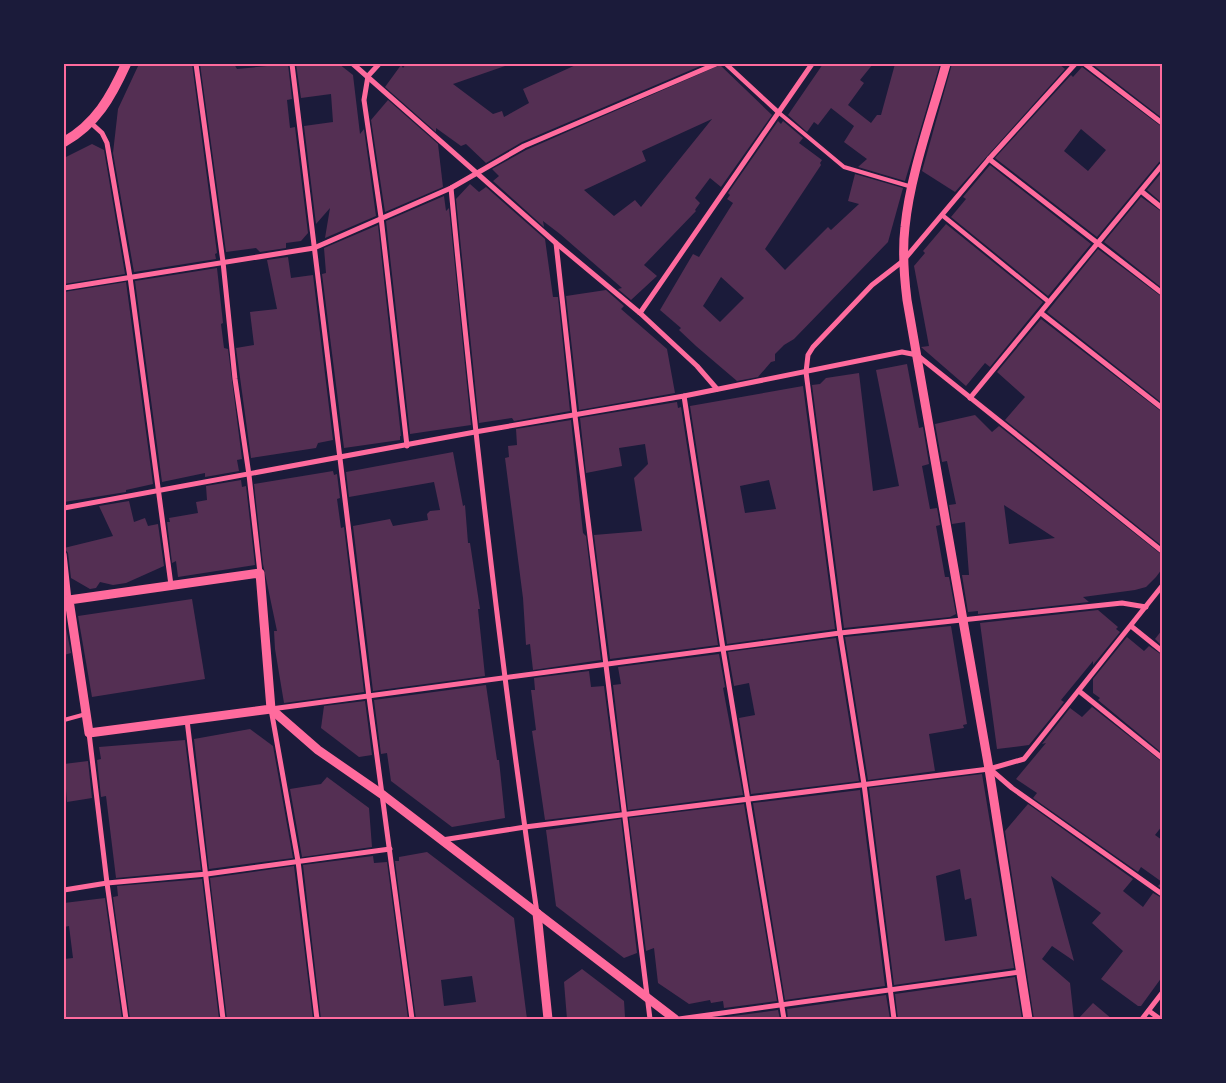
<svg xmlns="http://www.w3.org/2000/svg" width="1226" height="1083" font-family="Inter,sans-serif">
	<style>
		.building { fill: #542f53; fill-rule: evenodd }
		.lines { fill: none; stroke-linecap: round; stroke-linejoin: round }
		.service { stroke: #ff6b9d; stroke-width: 4 }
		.pedestrian { stroke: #ff6b9d; stroke-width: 4.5 }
		.minor { stroke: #ff6b9d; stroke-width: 5 }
		.tertiary { stroke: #ff6b9d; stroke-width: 9 }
		.secondary { stroke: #ff6b9d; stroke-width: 10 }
		.neatline { fill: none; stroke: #ff6b9d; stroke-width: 2 }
	</style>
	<rect width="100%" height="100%" fill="#1b1b3a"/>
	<g class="building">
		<path d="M139 64H192L217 253 215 254 216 259 134 272 113 153 118 109Z"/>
		<path d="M200 64H234L237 69 288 64 292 99 287 100 290 128 295 127 308 233 301 241 286 243V248L260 252 256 248 226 252Z"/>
		<path d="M296 64H339L353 75 360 134 364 129 376 216 325 238 330 208 316 224 304 126 333 122 331 94 301 98Z"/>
		<path d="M406 64H504L505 66 453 84 493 114 502 111 504 117 529 103 523 89 578 64H705L522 142 486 163 466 144 461 146 436 128V132L385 87 401 65 403 68Z"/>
		<path d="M823 64H873L860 80 864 83 848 105 871 123 877 115H881L895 64H940L905 181 858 167 867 159 844 142 854 126 831 108 818 125 814 122 807 132 788 115Z"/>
		<path d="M952 64H1059L1065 69 955 192 922 171Z"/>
		<path d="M1092 64H1162V118Z"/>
		<path d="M720 65 772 115 721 187 710 178 695 198 700 203 695 210 696 211 644 265 657 276 631 300 618 289 622 288 560 234 543 221 544 227 493 181 499 176 492 169 526 150ZM712 119 641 207 635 200 614 216 584 190 646 161 642 151Z"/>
		<path d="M1082 67 1162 127V161L1159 162 1097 237 995 158 1071 75 1073 77ZM1081 129 1106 150 1088 171 1064 151Z"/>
		<path d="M388 100 438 144 443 187 385 212 371 120Z"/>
		<path d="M778 121 781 124 783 121 803 138 799 143 822 160 820 163 821 165 765 249 785 270 828 227 831 230 859 204 848 201 855 174 903 188 888 242 794 339 784 345 775 354V361L771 362 758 377 737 381 696 346 679 330 681 328 660 310 693 254 699 257 733 203 727 199 730 195 728 193ZM721 277 744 298 720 322 703 306Z"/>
		<path d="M92 144 104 150 125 274 64 284V158Z"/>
		<path d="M990 165 1091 244 1048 296 951 217 966 199 963 197Z"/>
		<path d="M1162 172V203L1147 190Z"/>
		<path d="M470 184 479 192 486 187 545 239 553 297H558L570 411 514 421 512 418 479 423 456 199Z"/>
		<path d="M444 196 446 211 449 208 471 425 410 434 386 221Z"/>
		<path d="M1141 197 1162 212V288L1104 242Z"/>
		<path d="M946 224 1043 302 990 367 985 363 966 386 921 347 929 346 914 266 925 253 923 251Z"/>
		<path d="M378 225 401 436H400V440L344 448 322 274 326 273 324 248Z"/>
		<path d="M1098 249 1162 297V403L1047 312Z"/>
		<path d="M288 257 291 278 313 275 333 440 318 443 316 448 251 458 236 348 254 345 250 312 277 309 267 260Z"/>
		<path d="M217 268 223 323 221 324 224 348 228 349 242 459 237 460 239 471 205 477V473L162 482 135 281Z"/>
		<path d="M126 282 153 484 126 490V492L64 502V292Z"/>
		<path d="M606 290 624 306 621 309 667 349 675 393 579 410 566 296Z"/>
		<path d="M1041 319 1162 412V546L1005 420 1025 397 997 372Z"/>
		<path d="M907 364 919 428 923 427 929 464 922 466 930 509 937 508 940 525 936 526 945 577H949L956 614 950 617 844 628 812 385 820 384 826 378 859 373 873 491 899 486 876 370Z"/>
		<path d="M803 386 835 629 727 644 690 406ZM769 480 776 509 745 513 740 486Z"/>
		<path d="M677 402 678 408 681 407 718 645 610 659 594 535 642 531 634 478 648 464 645 444 619 448 622 466 586 473 580 418Z"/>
		<path d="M975 415 992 432 999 426 1162 555V569L1156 577 1146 587 1135 590 1083 597 1089 602 978 614V611L968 612 962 575H969L965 522 952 524 949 505 956 504 947 461 942 462 935 424ZM1004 505 1055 538 1009 544Z"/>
		<path d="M571 420 583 533 586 536 601 660 533 670 530 644 526 645 523 598 505 458 509 457 508 446 517 445 516 429Z"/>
		<path d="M453 452 463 506 465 505 468 543H470L480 609H478L485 676 373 691 353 526 390 519 393 526 428 520 427 514 430 511 440 510 434 482 349 497 346 472Z"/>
		<path d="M333 471 334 475 337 474 340 498 337 499 341 528 344 527 364 692 284 703 275 649 274 631H277L263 564 254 484Z"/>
		<path d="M241 480 242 487 246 486 255 565 178 577 176 561 172 563 167 522H170L169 518 198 513 196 502 207 500 206 486Z"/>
		<path d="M129 501 134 522 145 518 148 526 158 524 164 566 126 583 113 585 100 582 96 588 90 589 71 578 68 553 64 548 113 536 99 506Z"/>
		<path d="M192 599 205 679 92 697 78 616Z"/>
		<path d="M1098 610 1118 627 1116 629 1120 632 1093 665V661L1061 700 1064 702 1029 745 997 749 980 623Z"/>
		<path d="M64 618 71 653 64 655Z"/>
		<path d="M951 626 967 724 963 725 964 728 929 734 935 771 868 780 845 637Z"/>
		<path d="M1162 630V646L1155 639Z"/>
		<path d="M1127 637 1144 651 1149 646 1162 655V753L1098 700 1100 698 1093 693V679Z"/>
		<path d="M836 638 859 781 751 794 739 718 755 715 749 683 734 686 728 652Z"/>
		<path d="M719 654 725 687 723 688 743 795 628 810 613 685 621 684 618 667Z"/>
		<path d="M589 671 591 687 604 686 620 811 545 820 532 731 536 730 531 690H535L534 678Z"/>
		<path d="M486 685 497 760H499L505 818 452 827 391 781 387 753 381 754 374 700Z"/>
		<path d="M365 701 372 755 359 757 321 728 324 706Z"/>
		<path d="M1092 707 1162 762V826L1155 835 1162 840V889L1158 886 1162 882 1141 867 1138 872 1033 798 1037 793 1016 779 1046 743 1042 744 1070 708 1082 717Z"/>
		<path d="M250 729 273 746 293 858 209 869 194 739Z"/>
		<path d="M185 740 201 870 116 878 106 796 101 797 97 760 101 759 99 747Z"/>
		<path d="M88 761 92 798 67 802 64 764Z"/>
		<path d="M982 774 1014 968 894 985 869 788ZM960 869 965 900 971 898 977 936 945 941 936 876Z"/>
		<path d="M327 777 369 808 372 847 302 857 290 789 321 784Z"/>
		<path d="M860 790 885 986 785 1000 753 803Z"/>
		<path d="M744 804 777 1001 724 1008 723 1001 711 1003 710 1000 689 1004 658 983 654 948 646 951 629 818Z"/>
		<path d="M1028 804 1133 879 1123 891 1143 907 1153 893 1162 898V977L1141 1006H1138L1101 979 1123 951 1092 923 1101 913 1051 876 1074 961 1052 946 1042 959 1070 983 1074 1019H1034L1005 831Z"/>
		<path d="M621 819 637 953 624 958 556 906 546 830Z"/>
		<path d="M427 852 514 918 527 1019H416L395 861H399V857ZM472 976 476 1002 444 1006 441 980Z"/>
		<path d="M373 856 374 863 387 862 408 1019H321L303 865Z"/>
		<path d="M294 866 313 1019H227L210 878Z"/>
		<path d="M202 879 219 1019H130L113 897 118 896 117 886Z"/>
		<path d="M105 898 122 1019H64V959L73 958 69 926 64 927V903Z"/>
		<path d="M582 969 624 1001 625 1017 567 1019 564 982Z"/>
		<path d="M1015 977 1022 1019H898L895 994Z"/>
		<path d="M886 995 890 1019H788L787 1009Z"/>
		<path d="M1093 1003 1112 1019H1078Z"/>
		<path d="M778 1010 780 1019H726V1017Z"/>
	</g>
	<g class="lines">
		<g class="service">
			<path d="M778 112 844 167 912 187"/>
			<path d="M64 720 86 714"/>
		</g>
		<g class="pedestrian">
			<path d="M726 64 778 112"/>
			<path d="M942 215 1049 302"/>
		</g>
		<g class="minor">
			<path d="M196 64 223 262 235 379 249 475 260 573"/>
			<path d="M292 64 369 697 412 1019"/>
			<path d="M353 64 556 243 640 313 697 366 717 389"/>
			<path d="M379 64 368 76 364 100 381 217 407 446"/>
			<path d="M1085 64 1162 123"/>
			<path d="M91 123 102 133 107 143 130 277 171 585"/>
			<path d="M989 159 1162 293"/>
			<path d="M451 188C474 430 502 672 537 913"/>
			<path d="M1141 191 1162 208"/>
			<path d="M556 243 575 416 650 1019"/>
			<path d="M64 288 314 248 451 188 524 146 716 64"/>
			<path d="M640 313 812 64"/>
			<path d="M1041 313 1162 408"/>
			<path d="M684 396 723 649 784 1019"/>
			<path d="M970 398 1162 165"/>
			<path d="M64 508 475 432 684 396 902 352 917 355 1162 551"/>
			<path d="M64 554 69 600"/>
			<path d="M1131 626 1162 651"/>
			<path d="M1079 691 1162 758"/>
			<path d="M187 720 223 1019"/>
			<path d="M89 733 107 883 126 1019"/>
			<path d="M990 769 1012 788 1162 894"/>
			<path d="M442 840 525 827 989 769 1024 759 1162 586"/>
			<path d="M64 890 107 883 207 874 390 849"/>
			<path d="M1149 1011 1160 1019"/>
			<path d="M317 1019 298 861 271 709 840 633 1122 603 1146 607"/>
			<path d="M679 1019 1020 972"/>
			<path d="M894 1019 864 784 840 633 806 372 808 355 813 347 872 285 903 261 989 159 1075 64"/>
			<path d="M1142 1019 1162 993"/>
		</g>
		<g class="tertiary">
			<path d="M946 64C932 115 910 175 905 227 902 252 904 276 907 300L989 769 1028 1019"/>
			<path d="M260 573 271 709 89 733 69 600Z"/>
			<path d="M271 709 318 750 383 795 675 1019"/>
			<path d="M537 913 548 1019"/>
		</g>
		<path class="secondary" d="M64 142C96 124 111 97 126 64"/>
	</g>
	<rect width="1226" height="1083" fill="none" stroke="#1b1b3a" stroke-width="130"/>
	<rect x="65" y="65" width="1096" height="953" class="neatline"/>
</svg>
